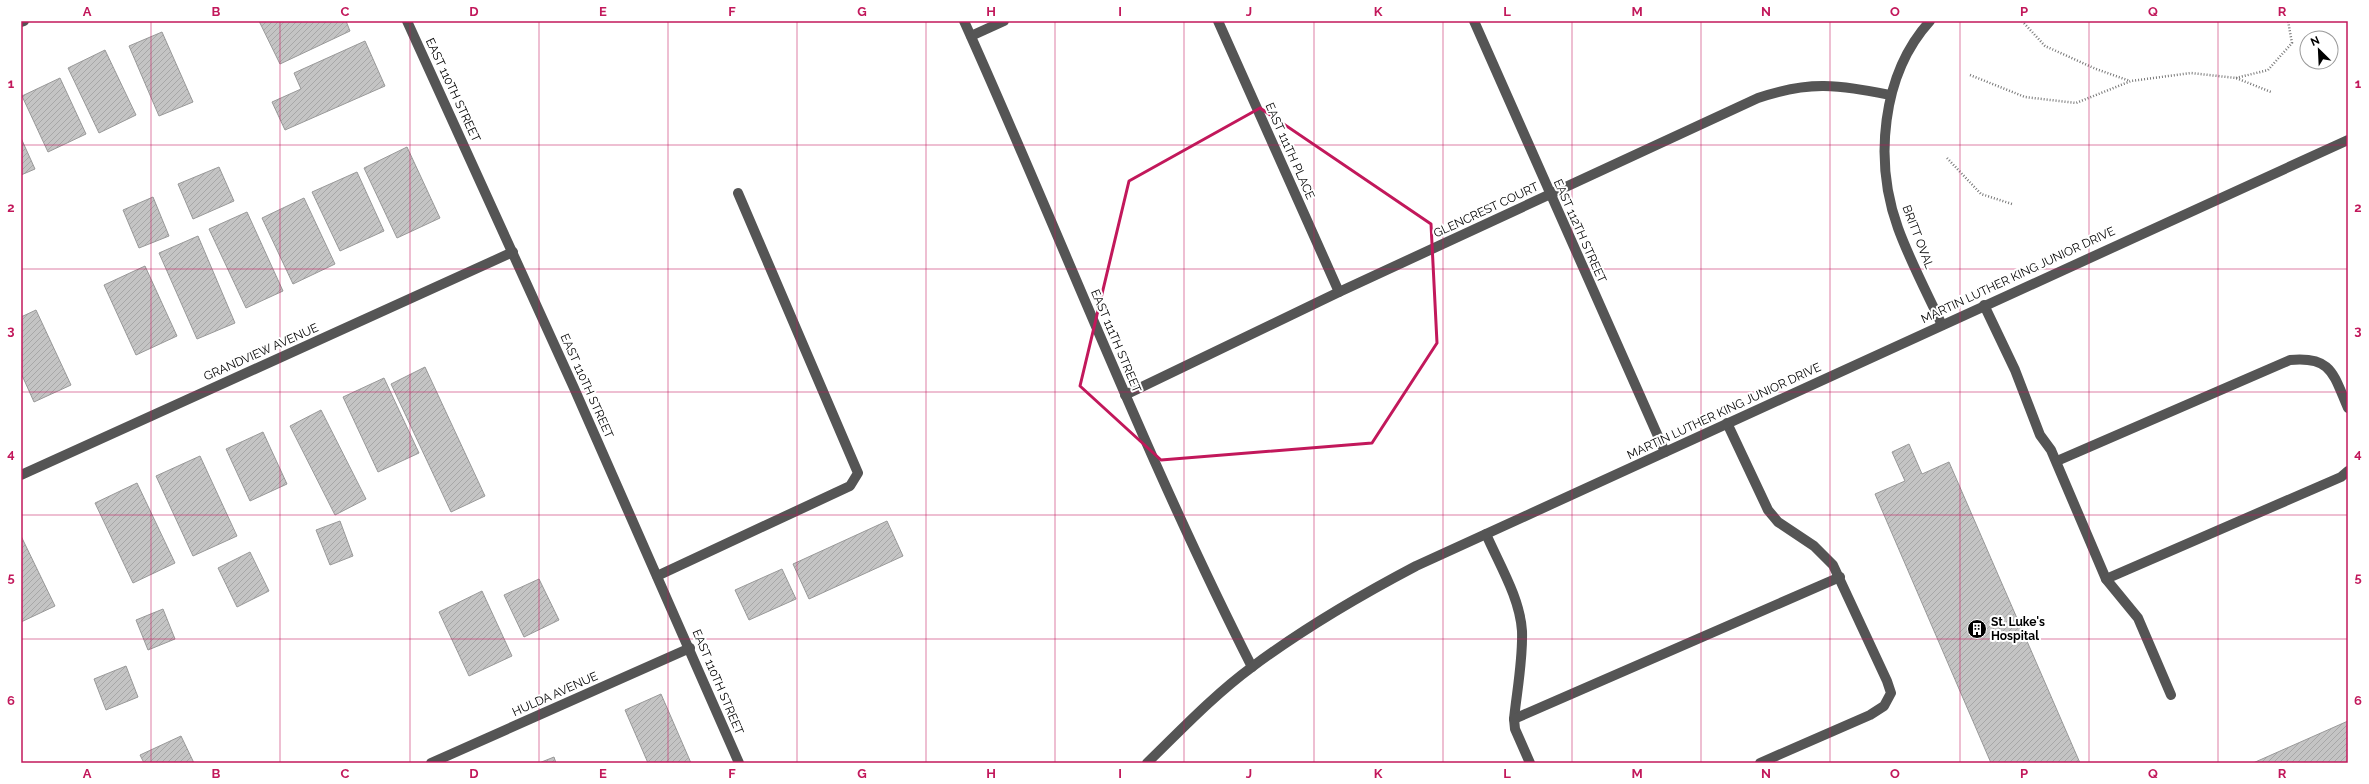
<svg xmlns="http://www.w3.org/2000/svg" width="2369" height="784" font-family="Raleway,sans-serif">
	<style>
		.building { fill: url(#building-hatch); stroke: #999 }
		.lines { fill: none; stroke-linecap: round; stroke-linejoin: round }
		.path { stroke: #777; stroke-width: 2.5; stroke-dasharray: 1 2; stroke-linecap: butt }
		.minor { stroke: #555; stroke-width: 10 }
		.marked { fill: none; stroke: #c2185b; stroke-width: 3; stroke-linejoin: round }
		.grid { fill: none; stroke: #c2185b; stroke-width: 1; stroke-opacity: 0.55 }
		.labels { text-anchor: middle; dominant-baseline: central; stroke-width: 4; stroke-linejoin: round; paint-order: stroke }
		.street-label { font-size: 12px; fill: #000; stroke: #fff }
		.poi-label { font-size: 12px; font-weight: bold; fill: #000; stroke: #fff; text-anchor: start }
		.neatline { fill: none; stroke: #c2185b; stroke-width: 1.5 }
		.grid-label { font-size: 13px; text-anchor: middle; font-weight: bold; fill: #c2185b }
	</style>
	<defs>
		<pattern id="building-hatch" width="6" height="6" patternUnits="userSpaceOnUse"><rect width="6" height="6" fill="#c4c4c4"/><path d="M-1 1l2-2M0 6l6-6M5 7l2-2" fill="none" stroke="#a7a7a7"/></pattern>
	</defs>
	<rect width="100%" height="100%" fill="#fff"/>
	<g class="building">
		<path d="M259 21H346L350 31 280 64Z"/>
		<path d="M162 32 193 102 159 116 129 46Z"/>
		<path d="M365 41 385 86 285 130 272 102 301 89 294 73Z"/>
		<path d="M105 50 136 115 99 133 68 68Z"/>
		<path d="M60 78 86 134 48 152 22 96Z"/>
		<path d="M21 138 35 169 21 175Z"/>
		<path d="M407 147 440 218 397 238 364 168Z"/>
		<path d="M219 167 234 201 193 219 178 184Z"/>
		<path d="M357 172 384 231 340 251 312 192Z"/>
		<path d="M153 197 169 236 139 248 123 210Z"/>
		<path d="M304 198 335 264 293 284 262 218Z"/>
		<path d="M247 212 283 291 246 308 209 229Z"/>
		<path d="M198 236 235 323 197 339 159 253Z"/>
		<path d="M145 266 177 336 136 355 104 285Z"/>
		<path d="M36 310 71 385 34 402 21 373V317Z"/>
		<path d="M425 367 485 496 451 512 391 384Z"/>
		<path d="M384 378 419 453 378 472 343 397Z"/>
		<path d="M321 410 366 499 335 515 290 426Z"/>
		<path d="M263 432 287 484 250 501 226 449Z"/>
		<path d="M1909 444 1922 474 1949 462 2080 763H1991L1875 494 1905 481 1892 452Z"/>
		<path d="M200 456 237 536 193 556 156 476Z"/>
		<path d="M137 483 175 563 133 583 95 503Z"/>
		<path d="M340 521 353 556 330 565 316 530Z"/>
		<path d="M887 521 903 556 809 599 793 564Z"/>
		<path d="M21 536 55 606 21 622Z"/>
		<path d="M250 552 269 591 237 607 218 568Z"/>
		<path d="M782 569 796 599 749 620 735 590Z"/>
		<path d="M539 579 559 620 524 637 504 595Z"/>
		<path d="M482 591 512 656 469 676 439 612Z"/>
		<path d="M163 609 175 639 148 650 136 620Z"/>
		<path d="M126 666 138 697 106 710 94 679Z"/>
		<path d="M661 694 691 763H648L625 710Z"/>
		<path d="M2348 721V763H2253Z"/>
		<path d="M181 736 194 763H144L140 755Z"/>
		<path d="M554 757 556 763H539Z"/>
	</g>
	<g class="lines">
		<g class="path">
			<path d="M2022 21 2045 46 2096 69 2130 81"/>
			<path d="M1970 75 2025 97 2076 103 2131 81 2191 73 2236 78 2271 92"/>
			<path d="M2236 78 2268 70 2292 43 2288 21"/>
			<path d="M1947 158 1981 194 2012 204"/>
		</g>
		<g class="minor">
			<path d="M407 21 574 388 739 763"/>
			<path d="M964 21C1061 236 1145 457 1252 667"/>
			<path d="M1218 21 1339 292"/>
			<path d="M1474 21 1665 452"/>
			<path d="M1930 21C1881 75 1874 162 1898 228 1910 261 1927 293 1942 325"/>
			<path d="M21 22 24 21"/>
			<path d="M971 36 1004 21"/>
			<path d="M1984 305 2015 370 2040 435 2051 450 2106 579 2138 618 2171 695"/>
			<path d="M1125 395 1339 292 1758 98C1811 80 1837 85 1890 95"/>
			<path d="M1727 423 1768 510 1778 522 1814 546 1833 565 1887 681 1891 693 1884 706 1870 715 1760 763"/>
			<path d="M2057 461 2290 360C2332 356 2333 374 2348 408"/>
			<path d="M21 475 513 252"/>
			<path d="M1486 534C1499 564 1520 598 1522 631 1523 660 1517 690 1514 719L1515 729 1530 763"/>
			<path d="M657 576 850 486 858 473 738 193"/>
			<path d="M2106 579 2341 477 2348 471"/>
			<path d="M1514 719 1840 577"/>
			<path d="M431 763 690 648"/>
			<path d="M1147 763C1181 730 1214 695 1252 667 1304 628 1359 596 1416 566L2348 140"/>
		</g>
	</g>
	<path class="marked" d="M1260 108 1431 224 1437 343 1372 443 1161 460 1080 386 1129 181Z"/>
	<path class="grid" d="M151 21V763M280 21V763M410 21V763M539 21V763M668 21V763M797 21V763M926 21V763M1055 21V763M1184 21V763M1314 21V763M1443 21V763M1572 21V763M1701 21V763M1830 21V763M1960 21V763M2089 21V763M2218 21V763M21 145H2348M21 269H2348M21 392H2348M21 515H2348M21 639H2348"/>
	<defs>
		<symbol id="building-disc" viewBox="-11 -11 22 22"><circle r="9.5" fill="#000" stroke="#fff"/><path d="M-4-6H4V6H1V3H-1V6H-4ZM-2.5-4.3h1.7v1.8h-1.7ZM.8-4.3h1.7v1.8H.8ZM-2.5-1h1.7V.8h-1.7ZM.8-1h1.7V.8H.8Z" fill="#fff"/></symbol>
	</defs>
	<g fill-rule="evenodd">
		<use href="#building-disc" x="1966" y="618" width="22" height="22"/>
	</g>
	<g class="labels">
		<g class="street-label">
			<text transform="translate(453 90) rotate(65)">EAST 110TH STREET</text>
			<text transform="translate(1290 151) rotate(66)">EAST 111TH PLACE</text>
			<text transform="translate(1486 210) rotate(-25)">GLENCREST COURT</text>
			<text transform="translate(1580 231) rotate(66)">EAST 112TH STREET</text>
			<text transform="translate(1918 237) rotate(69)">BRITT OVAL</text>
			<text transform="translate(2018 275) rotate(-25)">MARTIN LUTHER KING JUNIOR DRIVE</text>
			<text transform="translate(1116 341) rotate(67)">EAST 111TH STREET</text>
			<text transform="translate(261 352) rotate(-24)">GRANDVIEW AVENUE</text>
			<text transform="translate(587 386) rotate(66)">EAST 110TH STREET</text>
			<text transform="translate(1724 411) rotate(-25)">MARTIN LUTHER KING JUNIOR DRIVE</text>
			<text transform="translate(718 682) rotate(67)">EAST 110TH STREET</text>
			<text transform="translate(555 694) rotate(-24)">HULDA AVENUE</text>
		</g>
		<g class="poi-label">
			<text x="1991" y="622">St. Luke's<tspan x="1991" dy="14">Hospital</tspan></text>
		</g>
	</g>
	<rect width="2369" height="784" fill="none" stroke="#ffffff" stroke-width="44"/>
	<g transform="translate(2319 50) rotate(336)"><circle r="19" fill="#ffffff" stroke="#999999"/>
	<path d="M0-3L7 15L0 10L-7 15Z" fill="#000000"/>
	<text y="-6" font-size="11" font-weight="bold" text-anchor="middle" fill="#000000">N</text>
	</g>
	<rect x="22" y="22" width="2325" height="740" class="neatline"/>
	<g class="grid-label">
		<text x="87" y="16">A</text>
		<text x="216" y="16">B</text>
		<text x="345" y="16">C</text>
		<text x="474" y="16">D</text>
		<text x="603" y="16">E</text>
		<text x="732" y="16">F</text>
		<text x="862" y="16">G</text>
		<text x="991" y="16">H</text>
		<text x="1120" y="16">I</text>
		<text x="1249" y="16">J</text>
		<text x="1378" y="16">K</text>
		<text x="1507" y="16">L</text>
		<text x="1637" y="16">M</text>
		<text x="1766" y="16">N</text>
		<text x="1895" y="16">O</text>
		<text x="2024" y="16">P</text>
		<text x="2153" y="16">Q</text>
		<text x="2282" y="16">R</text>
		<text x="11" y="88">1</text>
		<text x="2358" y="88">1</text>
		<text x="11" y="212">2</text>
		<text x="2358" y="212">2</text>
		<text x="11" y="335">3</text>
		<text x="2358" y="335">3</text>
		<text x="11" y="458">4</text>
		<text x="2358" y="458">4</text>
		<text x="11" y="582">5</text>
		<text x="2358" y="582">5</text>
		<text x="11" y="705">6</text>
		<text x="2358" y="705">6</text>
		<text x="87" y="778">A</text>
		<text x="216" y="778">B</text>
		<text x="345" y="778">C</text>
		<text x="474" y="778">D</text>
		<text x="603" y="778">E</text>
		<text x="732" y="778">F</text>
		<text x="862" y="778">G</text>
		<text x="991" y="778">H</text>
		<text x="1120" y="778">I</text>
		<text x="1249" y="778">J</text>
		<text x="1378" y="778">K</text>
		<text x="1507" y="778">L</text>
		<text x="1637" y="778">M</text>
		<text x="1766" y="778">N</text>
		<text x="1895" y="778">O</text>
		<text x="2024" y="778">P</text>
		<text x="2153" y="778">Q</text>
		<text x="2282" y="778">R</text>
	</g>
</svg>
